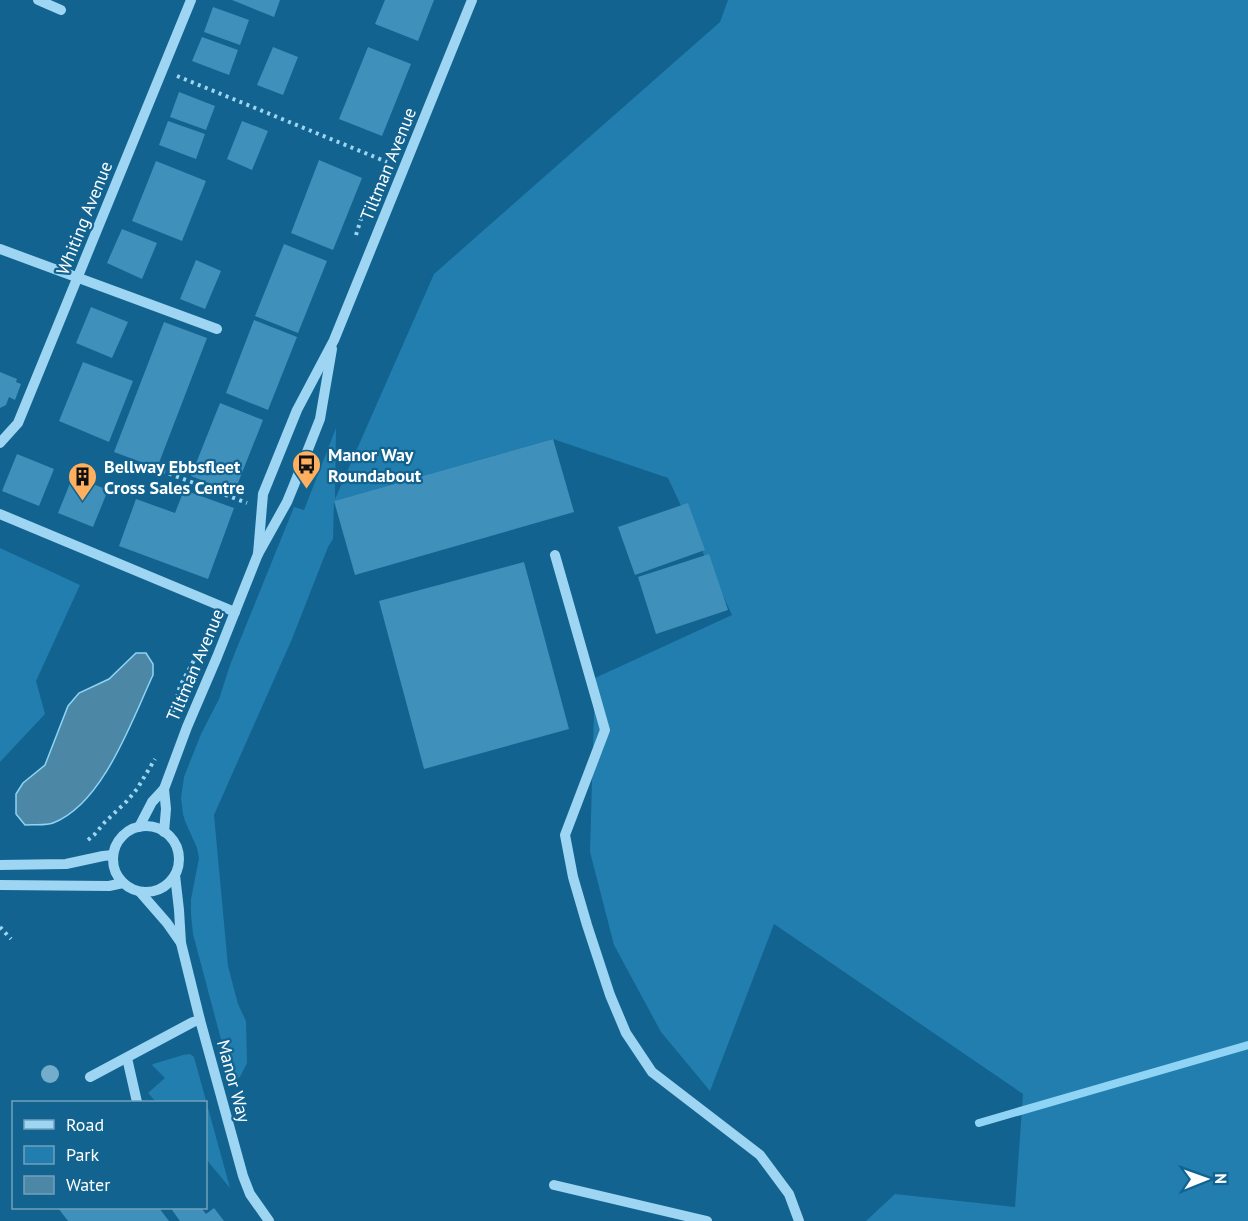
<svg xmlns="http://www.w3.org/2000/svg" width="1248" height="1221" font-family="'PT Sans',sans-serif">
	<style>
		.green { fill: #217eae }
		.water { fill: #4c87a6; stroke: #8fd4f5; stroke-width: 1.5 }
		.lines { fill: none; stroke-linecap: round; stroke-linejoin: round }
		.stream { stroke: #8fd4f5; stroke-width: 8 }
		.building { fill: #3f90bb }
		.path { stroke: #9dd5f2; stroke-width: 4; stroke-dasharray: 3 4.5; stroke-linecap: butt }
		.minor { stroke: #9dd5f2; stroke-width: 10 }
		.tree { fill: #74adcc }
		.labels { text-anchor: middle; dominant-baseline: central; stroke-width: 4.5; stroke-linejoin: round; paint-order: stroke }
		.street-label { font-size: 18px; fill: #fff; stroke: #126390 }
		.poi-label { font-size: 18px; font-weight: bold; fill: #fff; stroke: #126390; text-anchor: start }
	</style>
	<rect width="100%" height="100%" fill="#126390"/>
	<g class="green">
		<path d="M728 0H1248V1221H866L895 1194 1015 1207 1023 1094 774 924 710 1091 661 1032 614 945 590 852 595 678 732 615 668 478 553 439 334 501 333 539 328 547 292 639 214 815 228 966 238 1004 246 1021 247 1063 241 1075 237 1080 232 1081 193 934 191 914V899L199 858 197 848 185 821 183 814 181 798 184 777 201 734 219 699 230 665 294 507 304 510 336 428 335 499 434 274 720 22Z"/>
		<path d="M0 548 80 585 36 681 45 714 0 762Z"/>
		<path d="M190 1054 194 1057 230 1188 206 1159V1102H156L148 1093 165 1078 152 1065 153 1064 183 1055Z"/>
	</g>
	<path class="water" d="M136 653H146L153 664V675C132 720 103 804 53 823 45 826 34 824 25 825L16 814V794L23 783 45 765 68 706 79 693 109 679Z"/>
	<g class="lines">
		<path class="stream" d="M979 1123 1248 1045"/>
	</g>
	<g class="building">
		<path d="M232 0H280L274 17Z"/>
		<path d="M385 0H434L418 41 375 24Z"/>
		<path d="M213 7 249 20 240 45 204 32Z"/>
		<path d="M202 37 238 50 229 75 192 61Z"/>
		<path d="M273 47 298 57 283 95 257 85Z"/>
		<path d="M368 47 411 64 382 136 339 119Z"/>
		<path d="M179 92 215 106 206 130 170 117Z"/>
		<path d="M168 121 205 134 196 159 159 145Z"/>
		<path d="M242 121 268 131 252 170 227 159Z"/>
		<path d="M319 160 362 178 333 250 291 233Z"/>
		<path d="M156 161 206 181 182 241 132 221Z"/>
		<path d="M122 229 157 243 142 279 107 263Z"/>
		<path d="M284 244 327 261 298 333 255 316Z"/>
		<path d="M196 260 221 271 205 309 180 299Z"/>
		<path d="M91 307 128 322 112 358 76 343Z"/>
		<path d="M254 320 297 337 268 410 226 393Z"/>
		<path d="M164 322 207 338 157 468 114 452Z"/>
		<path d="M83 362 133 381 109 442 59 421Z"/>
		<path d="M0 372 17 379 16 382 21 384 15 400 9 397 6 405 0 408Z"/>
		<path d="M220 403 263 420 234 493 191 476Z"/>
		<path d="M553 439 574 512 355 575 334 501Z"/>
		<path d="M17 454 54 469 39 506 2 491Z"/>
		<path d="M73 476 108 490 93 527 58 513Z"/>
		<path d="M184 490 234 508 208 579 119 546 136 499 175 513Z"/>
		<path d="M688 503 705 550 635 575 618 527Z"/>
		<path d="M709 554 728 610 656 634 638 577Z"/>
		<path d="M524 562 569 729 424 769 379 601Z"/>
		<path d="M58 1208H159L169 1221H68Z"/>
		<path d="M175 1208H201L206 1214 214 1208 224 1221H180L172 1210Z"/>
	</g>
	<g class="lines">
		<g class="path">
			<path d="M177 76 387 162"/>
			<path d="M356 235 364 209 374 193"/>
			<path d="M162 471 247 503"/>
			<path d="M173 712 180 686 199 651"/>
			<path d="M88 840 94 835 105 822 127 801 137 789 155 759"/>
			<path d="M0 927 11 939"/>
		</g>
		<g class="minor">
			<path d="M38 0 61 10"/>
			<path d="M0 249 217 329"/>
			<path d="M0 443 18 423 191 0"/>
			<path d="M0 514 235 612"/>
			<path d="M258 554 263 494 297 410 334 340 472 0"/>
			<path d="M555 555 605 730 565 835 573 877 587 925 610 995 626 1033 652 1072 760 1155 789 1194 799 1221"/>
			<path d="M164 789 166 809 164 832"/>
			<circle cx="146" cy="859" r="33"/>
			<path d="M139 827 152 802 164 789 187 727 217 657 258 554 287 502 294 485 320 419 332 349"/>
			<path d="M0 865 66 864 103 856 113 855"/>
			<path d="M175 875 179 910 181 943 200 1020 243 1176 250 1194 269 1221"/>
			<path d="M0 885 109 886 123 883"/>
			<path d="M140 892 167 923 181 943"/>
			<path d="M127 1058 137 1102"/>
			<path d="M90 1077 193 1022 200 1020"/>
			<path d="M554 1185 707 1221"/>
		</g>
	</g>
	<circle class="tree" cx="50" cy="1074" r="9"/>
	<defs>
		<symbol id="bus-pin" viewBox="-11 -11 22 30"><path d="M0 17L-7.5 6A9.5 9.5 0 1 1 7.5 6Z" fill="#ffaf5e" stroke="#126390"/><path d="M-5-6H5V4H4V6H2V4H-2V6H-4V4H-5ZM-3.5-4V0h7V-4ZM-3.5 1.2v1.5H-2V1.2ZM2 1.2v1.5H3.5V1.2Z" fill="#111"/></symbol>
		<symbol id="building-pin" viewBox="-11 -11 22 30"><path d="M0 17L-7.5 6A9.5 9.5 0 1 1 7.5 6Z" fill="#ffaf5e" stroke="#126390"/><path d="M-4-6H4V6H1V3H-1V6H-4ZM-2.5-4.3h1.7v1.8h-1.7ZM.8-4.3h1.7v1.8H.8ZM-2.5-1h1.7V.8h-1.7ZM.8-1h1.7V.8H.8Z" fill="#111"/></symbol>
	</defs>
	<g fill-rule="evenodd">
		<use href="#bus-pin" x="290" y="448" width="33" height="45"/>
		<use href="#building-pin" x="66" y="460" width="33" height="45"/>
	</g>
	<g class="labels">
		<g class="street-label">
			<text transform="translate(388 164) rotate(-68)">Tiltman Avenue</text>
			<text transform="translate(84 218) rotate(-68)">Whiting Avenue</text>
			<text transform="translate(195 665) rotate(-67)">Tiltman Avenue</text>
			<text transform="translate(234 1081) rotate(75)">Manor Way</text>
		</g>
		<g class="poi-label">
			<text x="328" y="454">Manor Way<tspan x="328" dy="21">Roundabout</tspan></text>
			<text x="104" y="466">Bellway Ebbsfleet<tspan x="104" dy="21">Cross Sales Centre</tspan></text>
		</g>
	</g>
	<rect x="12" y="1101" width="195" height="108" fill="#126390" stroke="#71a1bc" stroke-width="1.5"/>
	<rect x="24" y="1120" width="30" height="9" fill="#9dd5f2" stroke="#71a1bc" stroke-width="1.5"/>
	<text x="66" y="1131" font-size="18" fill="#ffffff">Road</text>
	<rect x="24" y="1146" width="30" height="18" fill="#217eae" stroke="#71a1bc" stroke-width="1.5"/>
	<text x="66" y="1161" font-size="18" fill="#ffffff">Park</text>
	<rect x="24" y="1176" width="30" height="18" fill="#4c87a6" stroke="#71a1bc" stroke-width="1.5"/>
	<text x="66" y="1191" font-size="18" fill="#ffffff">Water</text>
	<g transform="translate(1206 1179) rotate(89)" stroke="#126390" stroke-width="4.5" paint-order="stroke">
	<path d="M0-4.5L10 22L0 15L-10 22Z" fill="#ffffff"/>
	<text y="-9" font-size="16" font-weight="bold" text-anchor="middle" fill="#ffffff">N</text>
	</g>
</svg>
